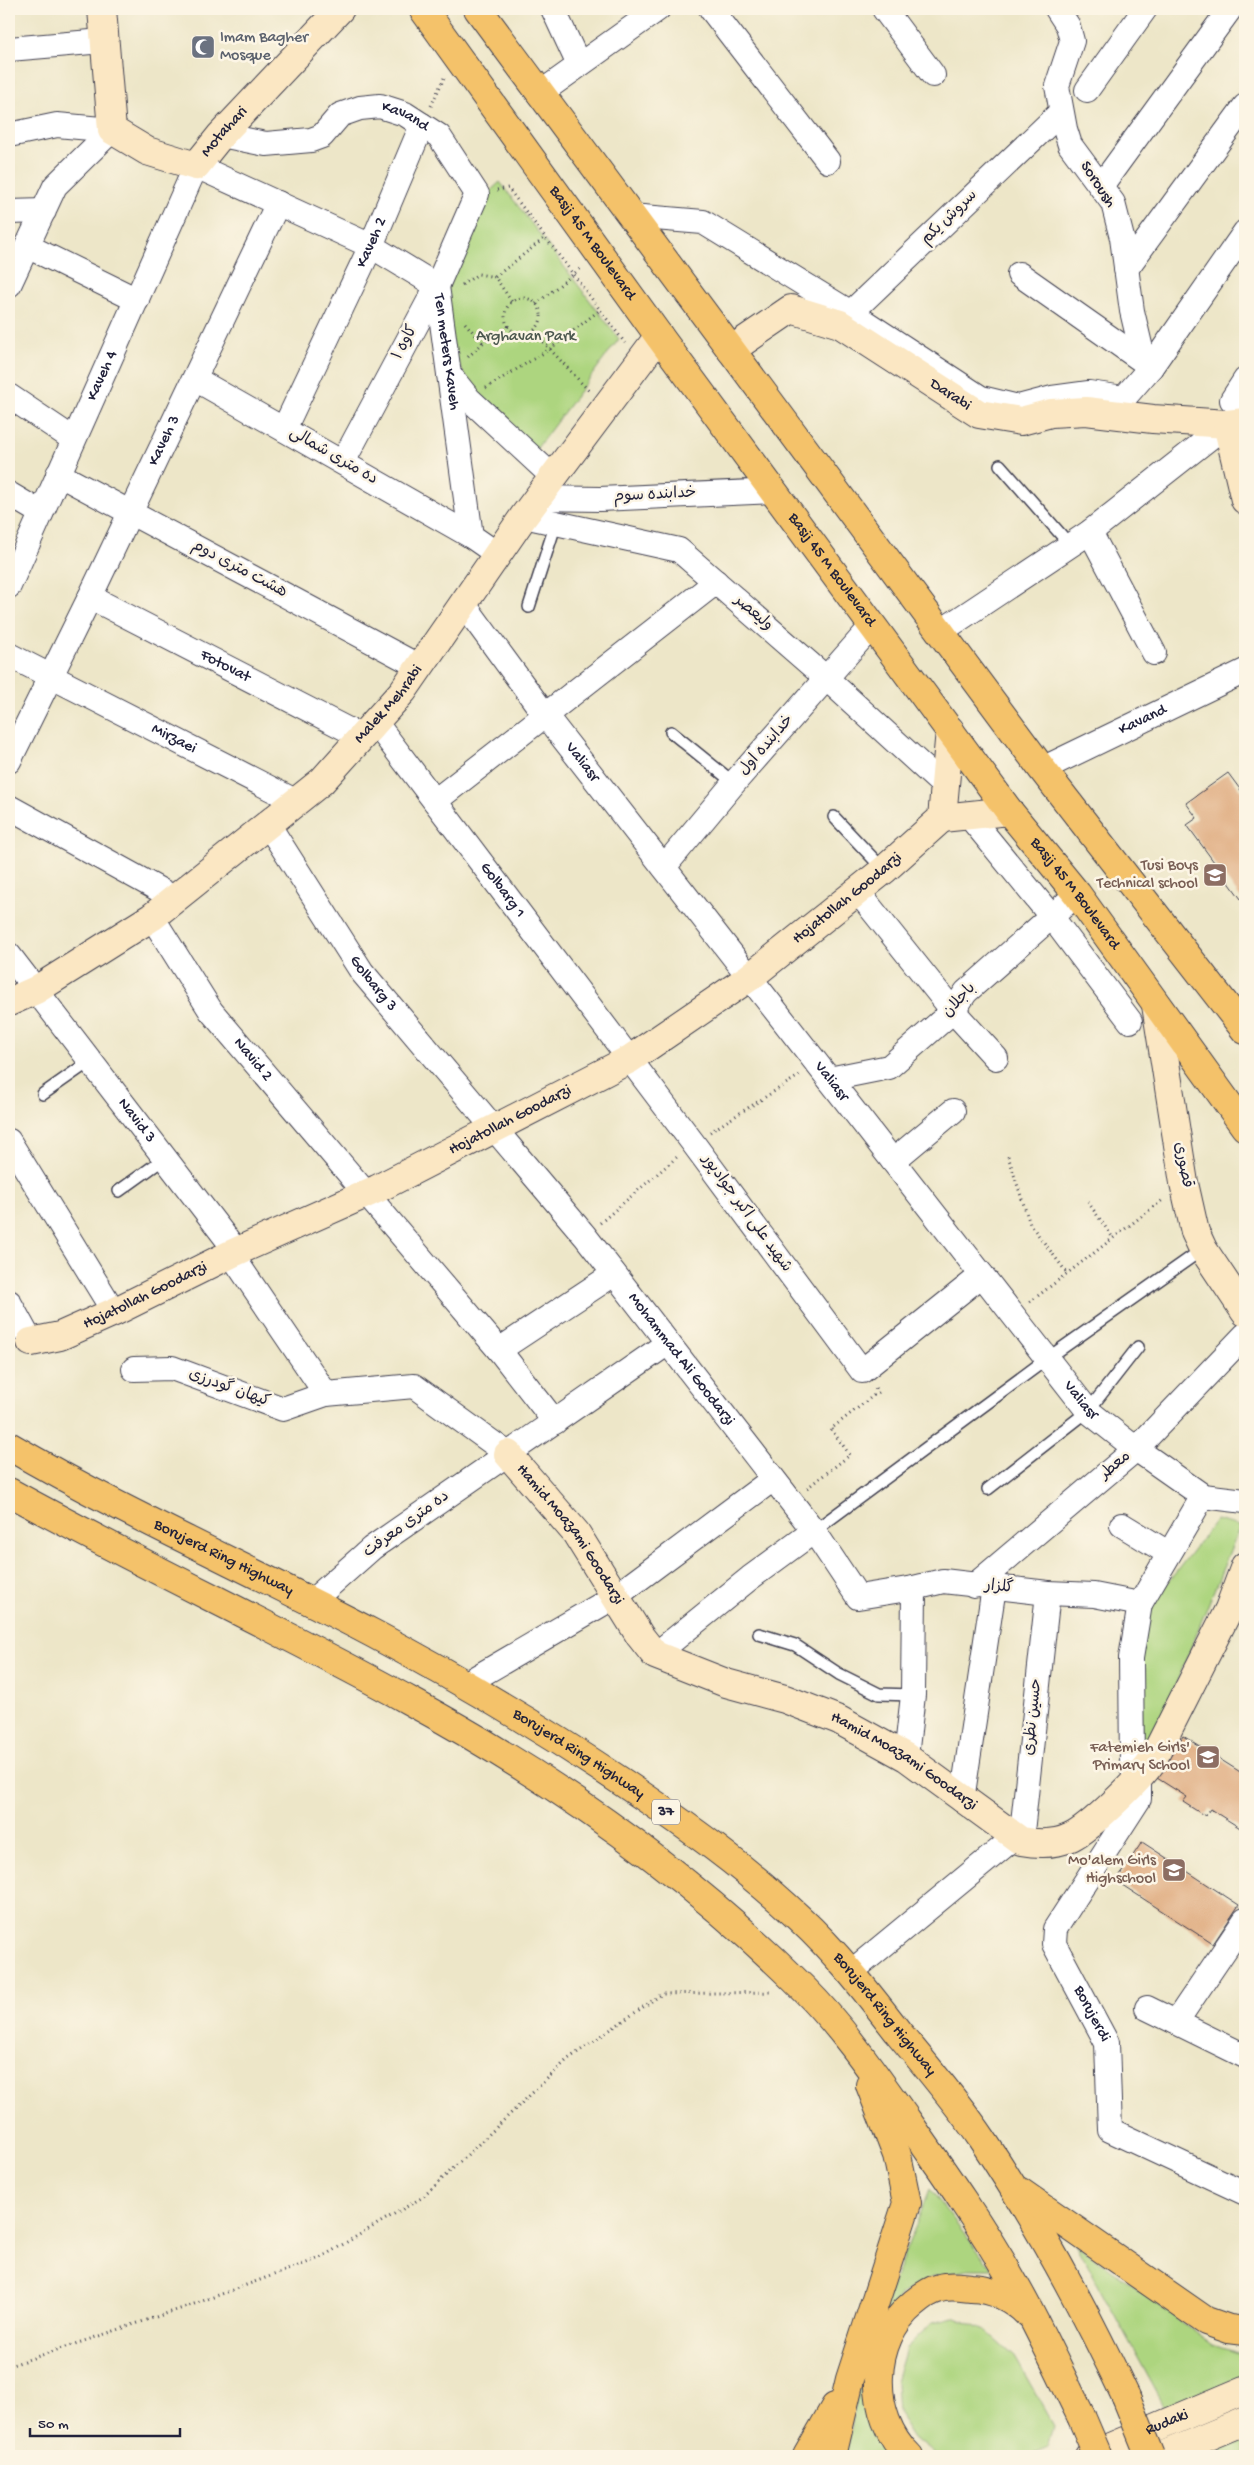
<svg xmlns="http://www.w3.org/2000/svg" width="1254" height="2465" font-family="'Gochi Hand','Playpen Sans Arabic',sans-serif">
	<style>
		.green { fill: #add57f; stroke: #687c5d }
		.building { fill: #e0ad82 }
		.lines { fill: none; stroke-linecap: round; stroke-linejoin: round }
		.lane-casing { stroke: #403f50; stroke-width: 14 }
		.street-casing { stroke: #403f50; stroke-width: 26 }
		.secondary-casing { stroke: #403f50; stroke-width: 30 }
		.primary-casing { stroke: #403f50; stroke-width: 30 }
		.highway-casing { stroke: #403f50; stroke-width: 30 }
		.path { stroke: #403f50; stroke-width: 3; stroke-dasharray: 1 4; stroke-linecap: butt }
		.lane { stroke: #fff; stroke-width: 11 }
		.street { stroke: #fff; stroke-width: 24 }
		.secondary { stroke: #fbe7c3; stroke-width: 28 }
		.primary { stroke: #f4c26a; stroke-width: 28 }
		.highway { stroke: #f4c26a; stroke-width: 28 }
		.highway-bridge-casing { stroke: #403f50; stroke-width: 30; stroke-linecap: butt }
		.highway-bridge { stroke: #f4c26a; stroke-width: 28 }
		.labels { text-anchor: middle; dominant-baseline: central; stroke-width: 5; stroke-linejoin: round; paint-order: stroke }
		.shield { fill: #fcf5e5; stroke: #63616e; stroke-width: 1 }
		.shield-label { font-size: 15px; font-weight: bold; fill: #22223b }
		.worship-label { font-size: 16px; fill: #5b616d; stroke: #fcf5e5; text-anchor: start }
		.street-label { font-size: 16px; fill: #22223b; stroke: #fcf5e5 }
		.park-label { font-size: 16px; fill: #4c584f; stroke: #fcf5e5 }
		.education-label { font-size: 16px; fill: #785e54; stroke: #fcf5e5; text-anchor: end }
	</style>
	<rect width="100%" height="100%" fill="#fcf5e5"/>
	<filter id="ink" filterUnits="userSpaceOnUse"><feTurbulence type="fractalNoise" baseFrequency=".02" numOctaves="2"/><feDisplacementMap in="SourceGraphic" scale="10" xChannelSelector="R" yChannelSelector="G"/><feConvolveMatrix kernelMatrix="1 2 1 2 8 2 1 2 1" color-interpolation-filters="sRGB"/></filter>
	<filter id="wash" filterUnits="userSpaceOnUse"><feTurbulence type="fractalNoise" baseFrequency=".0096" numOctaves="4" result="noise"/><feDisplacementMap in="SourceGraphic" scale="20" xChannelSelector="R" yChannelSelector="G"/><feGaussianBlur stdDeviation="1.12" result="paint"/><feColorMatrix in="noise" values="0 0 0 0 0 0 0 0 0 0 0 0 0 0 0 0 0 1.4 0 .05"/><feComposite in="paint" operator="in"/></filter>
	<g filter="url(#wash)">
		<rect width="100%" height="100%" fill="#ede6c8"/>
		<g class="green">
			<path d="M500 182 619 339 534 452 472 390 452 351 445 294 478 202Z"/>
			<path d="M1216 1520 1240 1526 1153 1741H1142L1139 1635 1153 1602Z"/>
			<path d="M930 2189 992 2269H968L935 2275 901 2294 882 2323 883 2444 890 2456H846L865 2354Z"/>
			<path d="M1076 2244 1213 2345 1237 2353 1245 2352V2381L1168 2413Z"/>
			<path d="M954 2317 986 2331 1015 2357 1054 2426 1048 2447 1026 2456H941L935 2455 914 2438 898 2413 896 2382 906 2348 933 2322Z"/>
			<path d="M1245 2437V2456H1203Z"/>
		</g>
		<g id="blocks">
			<g class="building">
				<path d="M1228 773 1245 796V896L1241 899 1187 825 1197 818 1186 803Z"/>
				<path d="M1183 1736 1245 1775V1831L1210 1809 1205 1816 1183 1802 1187 1797 1157 1778Z"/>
				<path d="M1142 1842 1239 1905 1213 1944 1116 1881Z"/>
			</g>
		</g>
	</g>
	<g filter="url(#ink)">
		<use href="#blocks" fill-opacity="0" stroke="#403f50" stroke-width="1"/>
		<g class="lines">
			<defs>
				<g id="lane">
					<path d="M1000 465 1070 545"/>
					<path d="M529 607 556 523"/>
					<path d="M671 732 734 783"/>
					<path d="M834 817 884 870"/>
					<path d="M43 1094 90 1061"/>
					<path d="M119 1191 165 1158"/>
					<path d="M988 1489 1088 1411 1138 1347"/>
					<path d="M814 1531 1048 1358 1203 1249"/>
					<path d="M759 1634 795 1645 839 1674 879 1694 913 1695"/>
				</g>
				<g id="street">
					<path d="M553 9 579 65"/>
					<path d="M711 9 828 161"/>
					<path d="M884 9 933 75"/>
					<path d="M1057 9 1068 26 1072 41 1057 86 1065 129 1070 145 1113 203 1122 238 1132 311 1141 349 1151 367"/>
					<path d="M9 49 103 41"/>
					<path d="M1087 90 1145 9"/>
					<path d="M539 94 658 9"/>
					<path d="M9 135 57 125 112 130"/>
					<path id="s1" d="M221 135 266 144 311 140 322 136 340 115 360 108 380 106 405 114 439 136 477 194 437 286 343 462"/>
					<path d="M1101 186 1230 9"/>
					<path d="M9 212 44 211"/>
					<path d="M631 216 703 222 851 313 981 398 1018 407 1052 398 1089 393 1124 398 1151 367 1245 232"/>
					<path d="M27 246 137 300"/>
					<path d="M1126 269 1245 106"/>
					<path d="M1019 274 1150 366"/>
					<path d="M9 285 55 186 112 130"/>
					<path d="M840 323 1061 112"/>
					<path d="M449 374 469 399 552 476"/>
					<path d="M195 379 471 536"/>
					<path d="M9 396 73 439"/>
					<path d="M1232 400 1245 380"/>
					<path id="s2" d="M284 429 371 246 422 125"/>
					<path d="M58 474 420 667"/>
					<path d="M9 494 41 513"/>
					<path d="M537 498 600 499 773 491"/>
					<path d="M524 516 679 550 826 678 944 786"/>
					<path d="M1090 532 1154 653"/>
					<path id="s3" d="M9 586 196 166 371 246 437 286 471 536 497 554"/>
					<path id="s4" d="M90 597 362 737"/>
					<path id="s5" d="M463 603 545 715 1088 1411 1136 1449 1203 1496 1245 1501"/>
					<path d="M940 632 1090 532 1227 424"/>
					<path id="s6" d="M9 655 297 802"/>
					<path id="s7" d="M375 722 693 1143 862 1371 982 1275"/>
					<path id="s8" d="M9 761 90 597 278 203"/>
					<path id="s9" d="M1042 769 1245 671"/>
					<path d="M435 801 716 582"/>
					<path d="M9 807 176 899"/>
					<path d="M969 816 1051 916 1130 1021"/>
					<path id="s10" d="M269 826 362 972 585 1236 814 1531 858 1597 914 1588 943 1581 1048 1593 1094 1595 1140 1604"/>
					<path d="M664 867 734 783 872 626"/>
					<path d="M858 892 953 1011 996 1058"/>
					<path id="s11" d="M152 917 211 1011 499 1350 555 1422"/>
					<path id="s12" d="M9 955 237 1252"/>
					<path d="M829 1079 889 1067 953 1011 966 992 1077 894"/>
					<path d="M9 1141 114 1312"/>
					<path d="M893 1161 953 1111"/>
					<path d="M231 1254 326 1394"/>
					<path d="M9 1302 31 1342"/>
					<path d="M499 1350 614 1274"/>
					<path d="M134 1369 172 1368 283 1409 326 1394 414 1386 508 1454"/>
					<path id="s13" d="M1203 1496 1140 1604 1131 1658 1132 1768 1139 1779V1799L1055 1929 1054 1944 1107 2043 1110 2130 1245 2193"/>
					<path d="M1122 1525 1168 1553"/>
					<path d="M974 1586 1136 1449 1245 1335"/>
					<path d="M310 1603 372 1548 668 1343"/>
					<path d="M655 1655 750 1578 814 1531"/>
					<path d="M465 1684 616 1596 773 1479"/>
					<path d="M906 1757 913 1695 914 1588"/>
					<path d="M962 1800 994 1587"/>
					<path d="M1021 1841 1048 1593"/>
					<path d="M851 1972 1015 1837"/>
					<path d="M1147 2008 1245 2056"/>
					<path d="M1176 2022 1245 1920"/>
				</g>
				<g id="secondary">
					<path id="s14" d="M102 9 112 130 147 151 196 166 221 135 340 9"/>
					<path id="s15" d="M731 350 791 309 840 324 979 414 1021 421 1051 413 1086 411 1153 419 1227 424 1245 422"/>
					<path d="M1227 424 1245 500"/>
					<path d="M942 818 1009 811"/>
					<path id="s16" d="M9 1002 36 990 152 917 322 781 403 691 524 516 659 336"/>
					<path d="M1156 1005 1184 1183 1195 1232 1203 1249 1245 1312"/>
					<path id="s17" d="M31 1342 60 1336 114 1312 231 1254 377 1189 630 1059 750 977 884 870 942 818 950 730"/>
					<path id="s18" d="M508 1454 576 1533 640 1636 655 1655 726 1683 785 1699 839 1720 906 1757 1021 1841C1037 1844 1055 1845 1071 1837 1090 1828 1138 1781 1151 1763L1229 1609 1245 1566"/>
					<path id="s19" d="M1089 2456 1245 2390"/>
					<path d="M1161 2456 1245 2421"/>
				</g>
				<g id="primary">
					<path id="s20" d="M423 9 659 336 1009 811 1077 894 1245 1127"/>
					<path d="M478 9 1042 769 1245 1030"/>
				</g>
				<g id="highway">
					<path id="s21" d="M9 1446C127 1515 251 1569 372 1633 459 1679 543 1729 625 1784 686 1825 745 1867 799 1918 836 1952 867 1992 898 2032 927 2067 957 2102 982 2139 1037 2221 1084 2308 1126 2397"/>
					<path d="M9 1492C141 1565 278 1628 410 1701 552 1778 689 1874 804 1989 843 2028 875 2075 907 2120 945 2174 983 2228 1015 2285 1039 2327 1059 2372 1081 2416"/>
					<path d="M1019 2191 1206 2321 1229 2329 1245 2331"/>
					<path d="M807 2456 835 2407"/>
					<path d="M832 2456 850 2379 907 2203 897 2155 870 2085"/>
					<path d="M909 2456C867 2416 869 2339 914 2303 921 2297 931 2290 940 2288 950 2285 961 2287 971 2288 993 2289 1013 2298 1028 2314"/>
				</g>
			</defs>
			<use href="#lane" class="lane-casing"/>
			<use href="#street" class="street-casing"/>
			<use href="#secondary" class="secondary-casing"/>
			<use href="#primary" class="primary-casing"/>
			<use href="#highway" class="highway-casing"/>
			<g class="path">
				<path d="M431 106 444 78"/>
				<path d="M497 190 508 188 625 343"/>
				<path d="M495 277 546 237"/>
				<path d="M462 285 478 274 495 277 512 302"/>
				<circle cx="523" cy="316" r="18"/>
				<path d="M536 304 581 268"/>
				<path d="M465 323 483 343"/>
				<path d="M533 331 589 391"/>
				<path d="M468 357 483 343 509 326"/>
				<path d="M486 388 550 349 601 309"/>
				<path d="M710 1132 800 1075"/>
				<path d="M1008 1156 1030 1224 1067 1273"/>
				<path d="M1088 1202 1113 1238"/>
				<path d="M600 1223 677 1157"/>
				<path d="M1030 1302 1164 1199"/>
				<path d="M807 1488 850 1455 831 1429 878 1392 875 1388"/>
				<path d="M9 2366 186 2307 320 2258 423 2197 568 2059 662 1994 773 1992"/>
			</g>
			<use href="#lane" class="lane"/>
			<use href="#street" class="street"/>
			<use href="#secondary" class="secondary"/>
			<use href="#primary" class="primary"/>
			<use href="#highway" class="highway"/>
			<defs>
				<g id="highway-bridge">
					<path d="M1126 2397 1150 2456"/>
					<path d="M1081 2416 1098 2456"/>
				</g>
			</defs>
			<use href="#highway-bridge" class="highway-bridge-casing"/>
			<use href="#highway-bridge" class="highway-bridge"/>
		</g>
	</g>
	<defs>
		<symbol id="mosque-square" viewBox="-11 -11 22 22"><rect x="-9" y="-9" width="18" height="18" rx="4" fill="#6b7280" stroke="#fcf5e5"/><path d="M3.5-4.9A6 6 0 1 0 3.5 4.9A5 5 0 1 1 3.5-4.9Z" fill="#fff"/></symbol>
		<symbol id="school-square" viewBox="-11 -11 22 22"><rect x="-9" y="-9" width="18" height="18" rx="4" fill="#8d6e63" stroke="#fcf5e5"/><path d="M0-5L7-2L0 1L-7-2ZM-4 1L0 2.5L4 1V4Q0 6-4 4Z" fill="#fff"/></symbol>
	</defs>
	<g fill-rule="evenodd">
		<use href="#mosque-square" x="189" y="33" width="28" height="28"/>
		<use href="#school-square" x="1201" y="861" width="28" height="28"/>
		<use href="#school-square" x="1194" y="1743" width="28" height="28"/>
		<use href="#school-square" x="1160" y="1856" width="28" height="28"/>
	</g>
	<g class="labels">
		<rect class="shield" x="652" y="1799.5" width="28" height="25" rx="4"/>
		<g class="shield-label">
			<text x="666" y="1812">37</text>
		</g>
		<g class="worship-label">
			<text x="220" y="38">Imam Bagher<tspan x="220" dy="18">Mosque</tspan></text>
		</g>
		<g class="street-label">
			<text stroke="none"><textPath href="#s1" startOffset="199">Kavand</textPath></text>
			<text stroke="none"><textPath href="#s14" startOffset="258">Motahari</textPath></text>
			<text transform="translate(1097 185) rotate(57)">Soroush</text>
			<text transform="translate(950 218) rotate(-44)">سروش یکم</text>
			<text stroke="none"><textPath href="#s2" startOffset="206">Kaveh 2</textPath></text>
			<text stroke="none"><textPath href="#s20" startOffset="289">Basij 45 M Boulevard</textPath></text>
			<text transform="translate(406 343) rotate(-62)">کاوه ۱</text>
			<text stroke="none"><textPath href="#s3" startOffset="796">Ten meters Kaveh</textPath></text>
			<text stroke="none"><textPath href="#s3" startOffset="230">Kaveh 4</textPath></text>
			<text stroke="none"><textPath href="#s15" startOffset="255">Darabi</textPath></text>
			<text stroke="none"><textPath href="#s8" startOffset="356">Kaveh 3</textPath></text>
			<text transform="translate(333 457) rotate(30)">ده متری شمالی</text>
			<text transform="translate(655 496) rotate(-3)">خدابنده سوم</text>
			<text transform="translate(239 570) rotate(28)">هشت متری دوم</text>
			<text stroke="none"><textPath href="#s20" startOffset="694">Basij 45 M Boulevard</textPath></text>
			<text transform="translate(753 614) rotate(41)">ولیعصر</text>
			<text stroke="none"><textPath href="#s4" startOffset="152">Fotovat</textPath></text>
			<text stroke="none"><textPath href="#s16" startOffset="486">Malek Mehrabi</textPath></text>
			<text stroke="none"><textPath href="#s9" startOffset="112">Kavand</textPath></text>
			<text stroke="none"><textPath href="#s6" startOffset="185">Mirzaei</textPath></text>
			<text transform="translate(767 746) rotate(-49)">خدابنده اول</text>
			<text stroke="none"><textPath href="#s5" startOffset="199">Valiasr</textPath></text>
			<text stroke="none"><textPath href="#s7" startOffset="211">Golbarg 1</textPath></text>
			<text stroke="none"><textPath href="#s20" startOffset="1099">Basij 45 M Boulevard</textPath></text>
			<text stroke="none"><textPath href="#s17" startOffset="934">Hojatollah Goodarzi</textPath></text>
			<text stroke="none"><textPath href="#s10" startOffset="189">Golbarg 3</textPath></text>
			<text transform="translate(960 1001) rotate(-47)">باجلان</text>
			<text stroke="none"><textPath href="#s11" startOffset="175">Navid 2</textPath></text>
			<text stroke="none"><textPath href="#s5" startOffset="604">Valiasr</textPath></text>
			<text stroke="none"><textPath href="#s17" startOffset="529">Hojatollah Goodarzi</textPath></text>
			<text stroke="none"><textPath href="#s12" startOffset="209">Navid 3</textPath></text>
			<text transform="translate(1182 1165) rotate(80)">قصوری</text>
			<text transform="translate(746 1214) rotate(54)">شهید علی اکبر جوادپور</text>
			<text stroke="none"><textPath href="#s17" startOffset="124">Hojatollah Goodarzi</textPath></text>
			<text stroke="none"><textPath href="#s10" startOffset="675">Mohammad Ali Goodarzi</textPath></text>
			<text transform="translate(229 1389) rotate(20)">کیهان گودرزی</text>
			<text stroke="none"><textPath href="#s5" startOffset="1009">Valiasr</textPath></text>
			<text transform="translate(1116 1466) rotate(-40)">معطر</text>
			<text transform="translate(407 1525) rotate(-36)">ده متری معرفت</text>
			<text stroke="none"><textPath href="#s18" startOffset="102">Hamid Moazami Goodarzi</textPath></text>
			<text stroke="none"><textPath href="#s21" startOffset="242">Borujerd Ring Highway</textPath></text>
			<text transform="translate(999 1588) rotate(5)">گلزار</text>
			<text transform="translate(1034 1717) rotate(-84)">حسین نظری</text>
			<text stroke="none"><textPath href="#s21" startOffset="648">Borujerd Ring Highway</textPath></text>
			<text stroke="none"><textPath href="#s18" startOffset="522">Hamid Moazami Goodarzi</textPath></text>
			<text stroke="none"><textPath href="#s13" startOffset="572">Borujerdi</textPath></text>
			<text stroke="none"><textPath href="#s21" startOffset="1052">Borujerd Ring Highway</textPath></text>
			<text stroke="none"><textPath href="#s19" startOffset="85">Rudaki</textPath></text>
		</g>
		<g class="park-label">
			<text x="526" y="337">Arghavan Park</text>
		</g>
		<g class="education-label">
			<text x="1198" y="866">Tusi Boys<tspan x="1198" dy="18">Technical school</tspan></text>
			<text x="1190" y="1748">Fatemieh Girls'<tspan x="1190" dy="18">Primary School</tspan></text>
			<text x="1156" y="1861">Mo'alem Girls<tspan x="1156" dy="18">Highschool</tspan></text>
		</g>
	</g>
	<rect width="1254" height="2465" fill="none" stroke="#fcf5e5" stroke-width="30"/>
	<path d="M30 2428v8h150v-8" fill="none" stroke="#22223b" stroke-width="2.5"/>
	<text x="38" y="2428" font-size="15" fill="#22223b" stroke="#fcf5e5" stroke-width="4" paint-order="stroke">50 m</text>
</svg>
